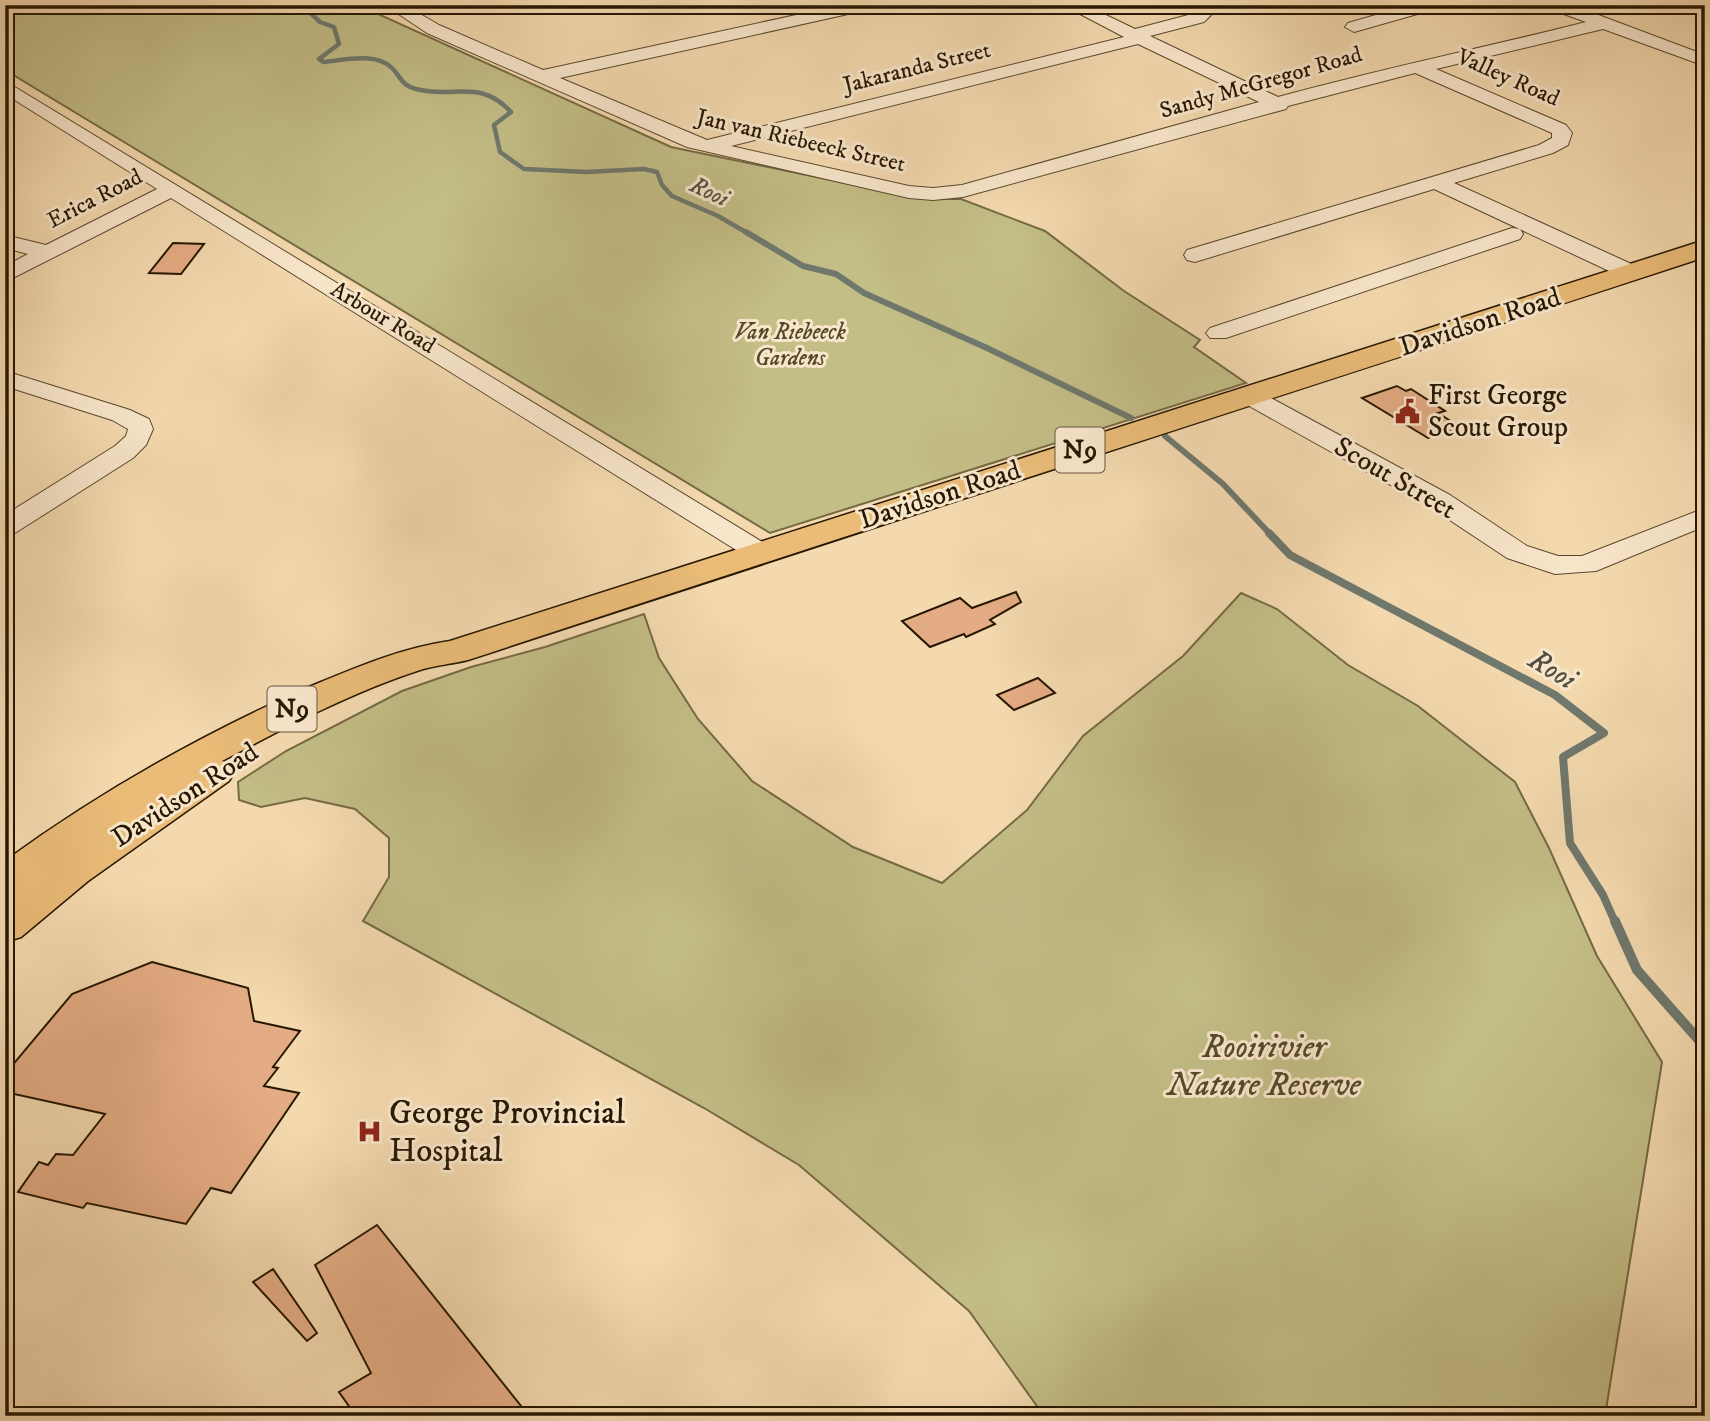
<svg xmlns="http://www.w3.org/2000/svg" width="1710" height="1421" font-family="'IM FELL DW Pica',serif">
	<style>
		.green { fill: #c3bd86; stroke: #756a44; stroke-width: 2 }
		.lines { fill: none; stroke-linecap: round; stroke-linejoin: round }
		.stream-far3 { stroke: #6f786d; stroke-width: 4.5 }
		.stream-far2 { stroke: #6f786d; stroke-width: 6 }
		.stream-far1 { stroke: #6f786d; stroke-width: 8 }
		.stream { stroke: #6f786d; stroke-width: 10 }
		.building { fill: #e4ac84; stroke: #271702; stroke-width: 2 }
		.minor-casing { stroke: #5a482d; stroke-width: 2 }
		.trunk-casing { stroke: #271702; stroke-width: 3 }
		.minor { fill: #f8e6cb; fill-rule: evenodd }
		.trunk { fill: #eabc78; fill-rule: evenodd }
		.labels { text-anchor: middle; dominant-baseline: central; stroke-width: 6; stroke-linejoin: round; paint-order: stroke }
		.far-street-label { font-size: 23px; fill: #271702; stroke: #f8e6cb }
		.far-park-label { font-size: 23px; font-style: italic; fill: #56492a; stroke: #f8e6cb }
		.far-water-label { font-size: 24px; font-style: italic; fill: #514f40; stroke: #f8e6cb }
		.shield { fill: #f8e6cb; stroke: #66553e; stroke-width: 2 }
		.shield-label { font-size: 26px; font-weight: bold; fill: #271702 }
		.street-label { font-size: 28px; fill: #271702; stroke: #f8e6cb }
		.poi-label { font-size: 28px; fill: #271702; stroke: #f8e6cb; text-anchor: start }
		.water-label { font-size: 30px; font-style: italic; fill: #514f40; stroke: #f8e6cb }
		.near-park-label { font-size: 33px; font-style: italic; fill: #56492a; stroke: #f8e6cb }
		.near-poi-label { font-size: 33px; fill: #271702; stroke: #f8e6cb; text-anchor: start }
	</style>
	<rect width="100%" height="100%" fill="#f4d9af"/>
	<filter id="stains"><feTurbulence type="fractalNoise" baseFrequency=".00286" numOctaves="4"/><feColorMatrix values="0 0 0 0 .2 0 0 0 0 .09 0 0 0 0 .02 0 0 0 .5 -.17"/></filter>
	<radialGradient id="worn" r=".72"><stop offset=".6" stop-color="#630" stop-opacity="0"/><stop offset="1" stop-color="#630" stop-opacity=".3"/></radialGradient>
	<g class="green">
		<path d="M5 5H368L378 14 671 147 922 199H961L1045 231 1124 291 1200 340 1194 347 1246 383 770 533 5 70Z"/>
		<path d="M1241 593 1277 609 1348 665 1418 706 1515 782 1549 848 1597 956 1662 1062 1605 1416H1044L969 1311 799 1165 704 1108 363 921 389 877V838L355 809 305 798 261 807 239 800 238 782 286 751 402 691 471 667 545 647 644 614 659 658 698 719 752 781 853 847 942 883 1027 810 1083 736 1183 656Z"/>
	</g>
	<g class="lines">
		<path class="stream-far3" d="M302 5 320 22 334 27 339 44 319 59 324 62C344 60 376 52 392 68 401 77 402 86 416 89 454 99 480 78 511 112L494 125 500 152 524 169 586 172 644 169 657 172 662 185 672 196 718 216 749 234"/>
		<g class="stream-far2">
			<path d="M746 232 803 266 836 274 864 293 987 348 1131 418"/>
			<path d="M1165 436 1223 484 1271 535"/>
		</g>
		<path class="stream-far1" d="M1269 533 1290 555 1555 695 1604 733 1563 757 1570 843 1603 895 1615 922"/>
		<path class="stream" d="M1615 921 1637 970 1705 1047"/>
	</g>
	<g class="building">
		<path d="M173 243 204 244 181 274 149 273Z"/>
		<path d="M1397 386 1406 391 1411 389 1445 411 1438 413 1460 427 1428 438 1362 398Z"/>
		<path d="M1016 592 1021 602 990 620 995 624 966 637 964 634 930 647 902 621 960 598 972 608Z"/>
		<path d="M1038 678 1055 693 1014 710 997 695Z"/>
		<path d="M152 962 248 988 254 1021 300 1031 273 1067 278 1068 264 1086 299 1093 231 1193 211 1188 186 1224 87 1203 83 1208 18 1192 39 1162 48 1165 56 1154 73 1155 105 1114 5 1092V1074L72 994Z"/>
		<path d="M377 1225 529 1416H356L339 1392 371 1373 315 1265Z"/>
		<path d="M273 1269 317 1333 307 1341 253 1282Z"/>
	</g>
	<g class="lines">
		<defs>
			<g id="minor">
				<path d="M385 5H405L439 25 543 70 842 5H874L866 10 560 78 707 140 1124 37 1063 5H1085L1135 29 1192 14 1186 5H1204L1212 14 1204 22 1150 36 1278 97C1380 69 1483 48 1586 22L1550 9 1548 5H1572L1705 55V66L1603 29 1436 69 1566 125 1572 133 1568 145 1553 153 1454 183 1638 267 1641 272 1638 277H1622L1434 189 1195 262 1187 260 1184 255 1187 250 1539 145 1552 138V133L1415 73 1288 106 1286 109 963 197 933 200 909 198 687 147 427 33ZM1138 44 1259 102 962 185 933 188 909 186 731 146Z"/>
				<path d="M1410 5H1437L1435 9 1354 32 1345 27 1348 23Z"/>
				<path d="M5 81 769 546 773 552 769 558 759 560 749 558 171 198 5 282V266L28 254 5 248V235L46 245 157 189 5 94Z"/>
				<path d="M1512 228 1520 229 1523 234 1520 239 1226 338H1210L1206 333 1210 328Z"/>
				<path d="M5 371 130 410 149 419 153 429 146 445 133 458 15 533 5 535V515L115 446 126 436 128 429 112 420 5 386Z"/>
				<path d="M1251 390 1260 392 1450 495 1527 546 1558 556H1582L1705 508V526L1596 571 1555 574 1507 558 1430 507 1242 402 1239 397 1242 392Z"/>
			</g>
			<path id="trunk" d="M1705 240V257C1293 393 880 524 468 660 452 664 436 665 420 670 352 692 286 727 222 761L229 763 235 772 229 781 88 881 21 937 5 942V902L12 896 5 898V861C100 792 202 734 309 687 355 668 401 648 450 641Z"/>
		</defs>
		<use href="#minor" class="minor-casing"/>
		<use href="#trunk" class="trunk-casing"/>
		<use href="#minor" class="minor"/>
		<use href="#trunk" class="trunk"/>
	</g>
	<defs>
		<symbol id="civic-bare" viewBox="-9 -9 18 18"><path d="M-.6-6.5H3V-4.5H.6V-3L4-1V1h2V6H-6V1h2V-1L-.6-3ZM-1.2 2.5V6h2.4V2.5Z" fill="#8f2418" stroke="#f8e6cb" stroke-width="2.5" paint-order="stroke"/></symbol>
		<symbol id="hospital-bare" viewBox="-9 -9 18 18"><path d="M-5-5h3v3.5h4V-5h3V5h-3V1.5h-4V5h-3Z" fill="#8f2418" stroke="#f8e6cb" stroke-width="2.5" paint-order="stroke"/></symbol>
	</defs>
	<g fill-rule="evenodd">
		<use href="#civic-bare" x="1390" y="394" width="35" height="35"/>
		<use href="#hospital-bare" x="352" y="1114" width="35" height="35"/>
	</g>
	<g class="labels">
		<g class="far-street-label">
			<text transform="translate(917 68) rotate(-14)">Jakaranda Street</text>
			<text transform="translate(1508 78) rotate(24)">Valley Road</text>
			<text transform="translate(1261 83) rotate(-16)">Sandy McGregor Road</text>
			<text transform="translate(801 141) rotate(13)">Jan van Riebeeck Street</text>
			<text transform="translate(95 199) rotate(-27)">Erica Road</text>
			<text transform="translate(383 318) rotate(31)">Arbour Road</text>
		</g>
		<g class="far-park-label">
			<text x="790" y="332">Van Riebeeck<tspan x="790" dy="26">Gardens</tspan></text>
		</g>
		<g class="far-water-label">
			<text transform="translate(709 192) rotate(25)">Rooi</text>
		</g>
		<g class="shield">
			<rect x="1055.5" y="427.5" width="49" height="45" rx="5"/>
			<rect x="267.5" y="686.5" width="49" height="45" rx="5"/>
		</g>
		<g class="shield-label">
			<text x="1080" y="450">N9</text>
			<text x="292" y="709">N9</text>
		</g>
		<g class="street-label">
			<text transform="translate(1480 322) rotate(-18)">Davidson Road</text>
			<text transform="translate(1395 478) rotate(30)">Scout Street</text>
			<text transform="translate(940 495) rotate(-18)">Davidson Road</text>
			<text transform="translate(185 795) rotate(-33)">Davidson Road</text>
		</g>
		<g class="poi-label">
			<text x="1428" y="395">First George<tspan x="1428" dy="32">Scout Group</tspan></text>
		</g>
		<g class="water-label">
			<text transform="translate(1552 670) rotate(31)">Rooi</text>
		</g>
		<g class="near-park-label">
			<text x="1264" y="1047">Rooirivier<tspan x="1264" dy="38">Nature Reserve</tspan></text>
		</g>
		<g class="near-poi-label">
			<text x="389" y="1113">George Provincial<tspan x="389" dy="38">Hospital</tspan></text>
		</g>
	</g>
	<rect width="1710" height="1421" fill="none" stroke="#f4d9af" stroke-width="28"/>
	<rect x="7" y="7" width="1696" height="1407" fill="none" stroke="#271702" stroke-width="3.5"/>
	<rect x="14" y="14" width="1682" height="1393" fill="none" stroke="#271702" stroke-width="2"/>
	<rect width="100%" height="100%" filter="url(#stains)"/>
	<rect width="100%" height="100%" fill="url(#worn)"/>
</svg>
